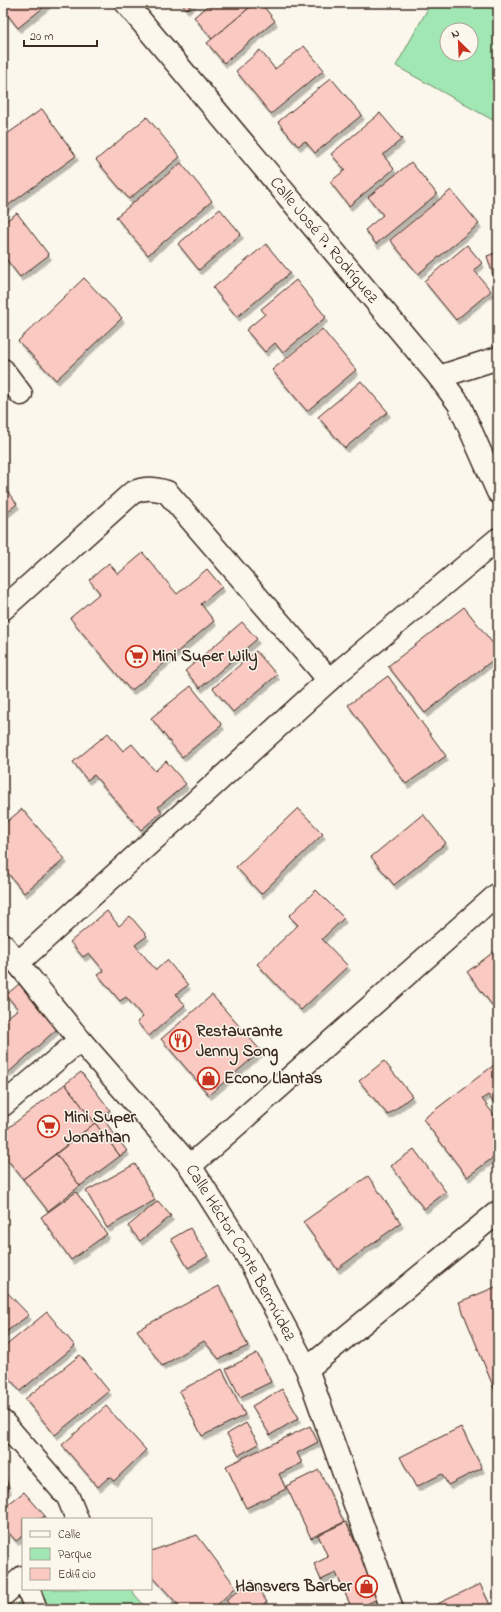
<svg xmlns="http://www.w3.org/2000/svg" width="501" height="1612" font-family="'Indie Flower',sans-serif">
	<style>
		.green { fill: #a1e7b3; stroke: #6e8868; fill-rule: evenodd }
		.building { fill: #f9c9c2; stroke: #3b2a1e; filter: url(#shadow) }
		.lines { fill: none; stroke-linecap: round; stroke-linejoin: round }
		.minor-casing { stroke: #3b2a1e; stroke-width: 25 }
		.minor { stroke: #fbf7ec; stroke-width: 22 }
		.labels { text-anchor: middle; dominant-baseline: central; stroke-width: 3; stroke-linejoin: round; paint-order: stroke }
		.street-label { font-size: 17px; fill: #3b2a1e; stroke: #fbf7ec }
		.poi-label { font-size: 17px; font-weight: bold; fill: #3b2a1e; stroke: #fbf7ec; text-anchor: start }
	</style>
	<defs>
		<filter id="shadow"><feDropShadow dx="2.5" dy="4.5" stdDeviation="0" flood-color="#0004"/></filter>
	</defs>
	<rect width="100%" height="100%" fill="#fbf7ec"/>
	<filter id="ink" filterUnits="userSpaceOnUse"><feTurbulence type="fractalNoise" baseFrequency=".025" numOctaves="2"/><feDisplacementMap in="SourceGraphic" scale="8" xChannelSelector="R" yChannelSelector="G"/><feConvolveMatrix kernelMatrix="1 2 1 2 8 2 1 2 1" color-interpolation-filters="sRGB"/></filter>
	<g filter="url(#ink)">
		<g class="green">
			<path d="M431 3H498V123L396 66ZM447 30H471V54H447Z"/>
			<path d="M30 1589H130L147 1609H13Z"/>
		</g>
		<g class="building">
			<path d="M3 3H49L18 28 3 9Z"/>
			<path d="M181 3H194L186 9Z"/>
			<path d="M211 3H255L212 39 194 17Z"/>
			<path d="M255 3H261L275 21 224 63 207 43Z"/>
			<path d="M304 46 324 70 271 114 236 71 260 50 275 69Z"/>
			<path d="M331 78 362 115 315 153 305 141 298 146 278 122Z"/>
			<path d="M42 109 76 156 3 209V137Z"/>
			<path d="M380 113 402 139 383 155 394 169 349 206 330 182 345 170 331 154Z"/>
			<path d="M147 117 180 157 129 199 96 160Z"/>
			<path d="M411 162 437 194 376 244 365 230 383 215 368 197Z"/>
			<path d="M181 163 212 201 148 255 116 217Z"/>
			<path d="M451 190 479 224 418 274 390 240Z"/>
			<path d="M220 209 241 234 199 270 178 244Z"/>
			<path d="M17 213 49 255 20 277 3 255V223Z"/>
			<path d="M266 244 290 273 237 317 213 288Z"/>
			<path d="M467 245 482 263 474 270 491 291 456 320 424 281Z"/>
			<path d="M498 252V291L487 256Z"/>
			<path d="M84 278 122 318 56 380 18 341Z"/>
			<path d="M296 280 326 317 283 353 275 343 265 352 246 330 265 314 261 309Z"/>
			<path d="M322 329 356 370 307 411 272 370Z"/>
			<path d="M361 381 388 412 345 448 318 417Z"/>
			<path d="M3 486 17 504 3 515Z"/>
			<path d="M143 553 177 594 207 569 222 587 201 604 214 621 131 691 70 618 100 593 89 580 109 563 118 574Z"/>
			<path d="M464 607 498 650V656L425 713 388 666Z"/>
			<path d="M242 622 257 639 200 688 185 671Z"/>
			<path d="M256 651 277 675 233 712 213 688Z"/>
			<path d="M388 676 446 756 406 784 348 705Z"/>
			<path d="M191 686 222 725 182 757 151 718Z"/>
			<path d="M108 733 123 751 132 744 155 771 166 761 186 784 158 807 162 812 141 830 94 775 87 780 73 762Z"/>
			<path d="M298 808 323 834 261 894 236 867Z"/>
			<path d="M22 809 65 859 24 893 3 867V825Z"/>
			<path d="M423 814 446 843 394 885 371 857Z"/>
			<path d="M316 890 344 918 322 939 348 966 301 1010 257 964 298 925 289 916Z"/>
			<path d="M107 911 119 926 130 916 147 936 135 945 156 970 167 960 188 985 176 994 185 1005 149 1036 137 1022 143 1017 126 997 120 1001 98 975 104 971 89 953 83 957 70 942Z"/>
			<path d="M495 951 498 954V1013L467 972Z"/>
			<path d="M19 984 58 1028 8 1073 3 1068V1021L18 1009 6 995Z"/>
			<path d="M212 995 261 1051 209 1095 161 1039Z"/>
			<path d="M384 1061 412 1096 388 1115 359 1081Z"/>
			<path d="M498 1062V1108L488 1095 482 1099 498 1120V1139L493 1143 498 1149V1154L467 1177 423 1119Z"/>
			<path d="M81 1072 110 1110 101 1116 127 1151 120 1156 65 1084Z"/>
			<path d="M65 1084 95 1123 23 1179 3 1154V1132Z"/>
			<path d="M95 1123 120 1156 80 1186 56 1154Z"/>
			<path d="M414 1149 446 1192 424 1209 391 1166Z"/>
			<path d="M56 1154 80 1186 48 1211 23 1179Z"/>
			<path d="M135 1164 155 1200 107 1228 86 1191Z"/>
			<path d="M368 1176 401 1223 337 1269 303 1222Z"/>
			<path d="M76 1192 107 1234 71 1260 41 1217Z"/>
			<path d="M158 1201 171 1216 140 1241 128 1226Z"/>
			<path d="M190 1228 208 1256 188 1268 171 1239Z"/>
			<path d="M219 1286 248 1346 219 1359 204 1341 162 1366 137 1330Z"/>
			<path d="M498 1286V1390L495 1391 459 1302Z"/>
			<path d="M3 1288 29 1315 3 1334Z"/>
			<path d="M47 1312 75 1346 20 1391 3 1370V1348Z"/>
			<path d="M257 1353 271 1382 240 1397 226 1369Z"/>
			<path d="M80 1355 109 1391 55 1435 25 1399Z"/>
			<path d="M222 1369 245 1415 202 1436 179 1391Z"/>
			<path d="M282 1389 299 1418 270 1435 252 1406Z"/>
			<path d="M106 1406 146 1450 114 1481 109 1477 98 1487 62 1445Z"/>
			<path d="M246 1423 259 1444 239 1455 227 1434Z"/>
			<path d="M310 1426 318 1442 297 1453 302 1463 279 1474 286 1489 246 1508 226 1466Z"/>
			<path d="M461 1427 482 1468 448 1485 442 1474 416 1487 400 1457Z"/>
			<path d="M319 1470 344 1522 311 1538 286 1486Z"/>
			<path d="M3 1471 9 1489 3 1493Z"/>
			<path d="M24 1492 45 1516 40 1519H23V1536L16 1541 3 1526V1508Z"/>
			<path d="M346 1522 380 1598 355 1609H352L336 1573 321 1580 314 1564 328 1557 318 1535Z"/>
			<path d="M197 1535 236 1587 213 1609H182L151 1575V1551Z"/>
			<path d="M252 1580 267 1602 256 1609H232L226 1600Z"/>
			<path d="M480 1584 492 1609H432L431 1607Z"/>
		</g>
		<g class="lines">
			<defs>
				<g id="minor">
					<path id="s1" d="M126 3 439 377 459 404 498 492"/>
					<path d="M3 370 21 394"/>
					<path d="M439 377 498 358"/>
					<path d="M3 609 132 493C145 487 154 488 167 492L329 680"/>
					<path id="s2" d="M3 945 80 1040 190 1166 247 1256 307 1369 392 1609"/>
					<path d="M18 963 329 680 498 539"/>
					<path d="M3 1105 80 1040"/>
					<path d="M190 1166 498 894"/>
					<path d="M307 1369 498 1212"/>
					<path d="M3 1422 68 1497 77 1519"/>
					<path d="M28 1589 36 1609"/>
					<path d="M3 1595 23 1577"/>
				</g>
			</defs>
			<use href="#minor" class="minor-casing"/>
			<use href="#minor" class="minor"/>
		</g>
	</g>
	<defs>
		<symbol id="supermarket-ring" viewBox="-11 -11 22 22"><circle r="9.5" fill="#fbf7ec" stroke="#c8321e" stroke-width="1.5"/><path d="M-6-5.5h2.5l.6 2H6L4.5 2H-2.5L-4.4-4H-6ZM-1.5 3.2a1.3 1.3 0 1 0 .1 0ZM3 3.2a1.3 1.3 0 1 0 .1 0Z" fill="#c8321e"/></symbol>
		<symbol id="restaurant-ring" viewBox="-11 -11 22 22"><circle r="9.5" fill="#fbf7ec" stroke="#c8321e" stroke-width="1.5"/><path d="M-5-6h1v4h1v-4h1v4h1v-4h1v5L-1.5 .5V6h-2V.5L-5-1ZM5-6V6H3V1.5H1.5Q1.5-4 5-6Z" fill="#c8321e"/></symbol>
		<symbol id="shop-ring" viewBox="-11 -11 22 22"><circle r="9.5" fill="#fbf7ec" stroke="#c8321e" stroke-width="1.5"/><path d="M-5-2.5h2.3a2.7 3.5 0 0 1 5.4 0H5L5.5 6h-11ZM-1.5-2.5h3a1.5 2.3 0 0 0-3 0Z" fill="#c8321e"/></symbol>
	</defs>
	<g fill-rule="evenodd">
		<use href="#supermarket-ring" x="124" y="644" width="25" height="25"/>
		<use href="#restaurant-ring" x="168" y="1028" width="25" height="25"/>
		<use href="#shop-ring" x="196" y="1066" width="25" height="25"/>
		<use href="#supermarket-ring" x="36" y="1114" width="25" height="25"/>
		<use href="#shop-ring" x="354" y="1574" width="25" height="25"/>
	</g>
	<g class="labels">
		<g class="street-label">
			<text stroke="none"><textPath href="#s1" startOffset="309">Calle José P. Rodríguez</textPath></text>
			<text stroke="none"><textPath href="#s2" startOffset="390">Calle Héctor Conte Bermúdez</textPath></text>
		</g>
		<g class="poi-label">
			<text x="152" y="656">Mini Super Wily</text>
			<text x="196" y="1031">Restaurante<tspan x="196" dy="20">Jenny Song</tspan></text>
			<text x="224" y="1078">Econo Llantas</text>
			<text x="64" y="1117">Mini Super<tspan x="64" dy="20">Jonathan</tspan></text>
			<text x="352" y="1586" text-anchor="end">Hansvers Barber</text>
		</g>
	</g>
	<rect width="501" height="1612" fill="none" stroke="#fbf7ec" stroke-width="16"/>
	<rect x="8" y="8" width="485" height="1596" fill="none" stroke="#3b2a1e" stroke-width="1.5" filter="url(#ink)"/>
	<rect x="22" y="1518" width="130" height="72" fill="#fbf7ec" stroke="#aea59a"/>
	<rect x="30" y="1531" width="20" height="6" fill="#fbf7ec" stroke="#aea59a"/>
	<text x="58" y="1538" font-size="12" fill="#3b2a1e">Calle</text>
	<rect x="30" y="1548" width="20" height="12" fill="#a1e7b3" stroke="#aea59a"/>
	<text x="58" y="1558" font-size="12" fill="#3b2a1e">Parque</text>
	<rect x="30" y="1568" width="20" height="12" fill="#f9c9c2" stroke="#aea59a"/>
	<text x="58" y="1578" font-size="12" fill="#3b2a1e">Edificio</text>
	<g transform="translate(459 42) rotate(336)"><circle r="19" fill="#fbf7ec" stroke="#aea59a"/>
	<path d="M0-3L7 15L0 10L-7 15Z" fill="#c8321e"/>
	<text y="-6" font-size="11" font-weight="bold" text-anchor="middle" fill="#3b2a1e">N</text>
	</g>
	<path d="M24 40v6h73v-6" fill="none" stroke="#3b2a1e" stroke-width="2"/>
	<text x="30" y="40" font-size="12" fill="#3b2a1e" stroke="#fbf7ec" stroke-width="3" paint-order="stroke">20 m</text>
</svg>
